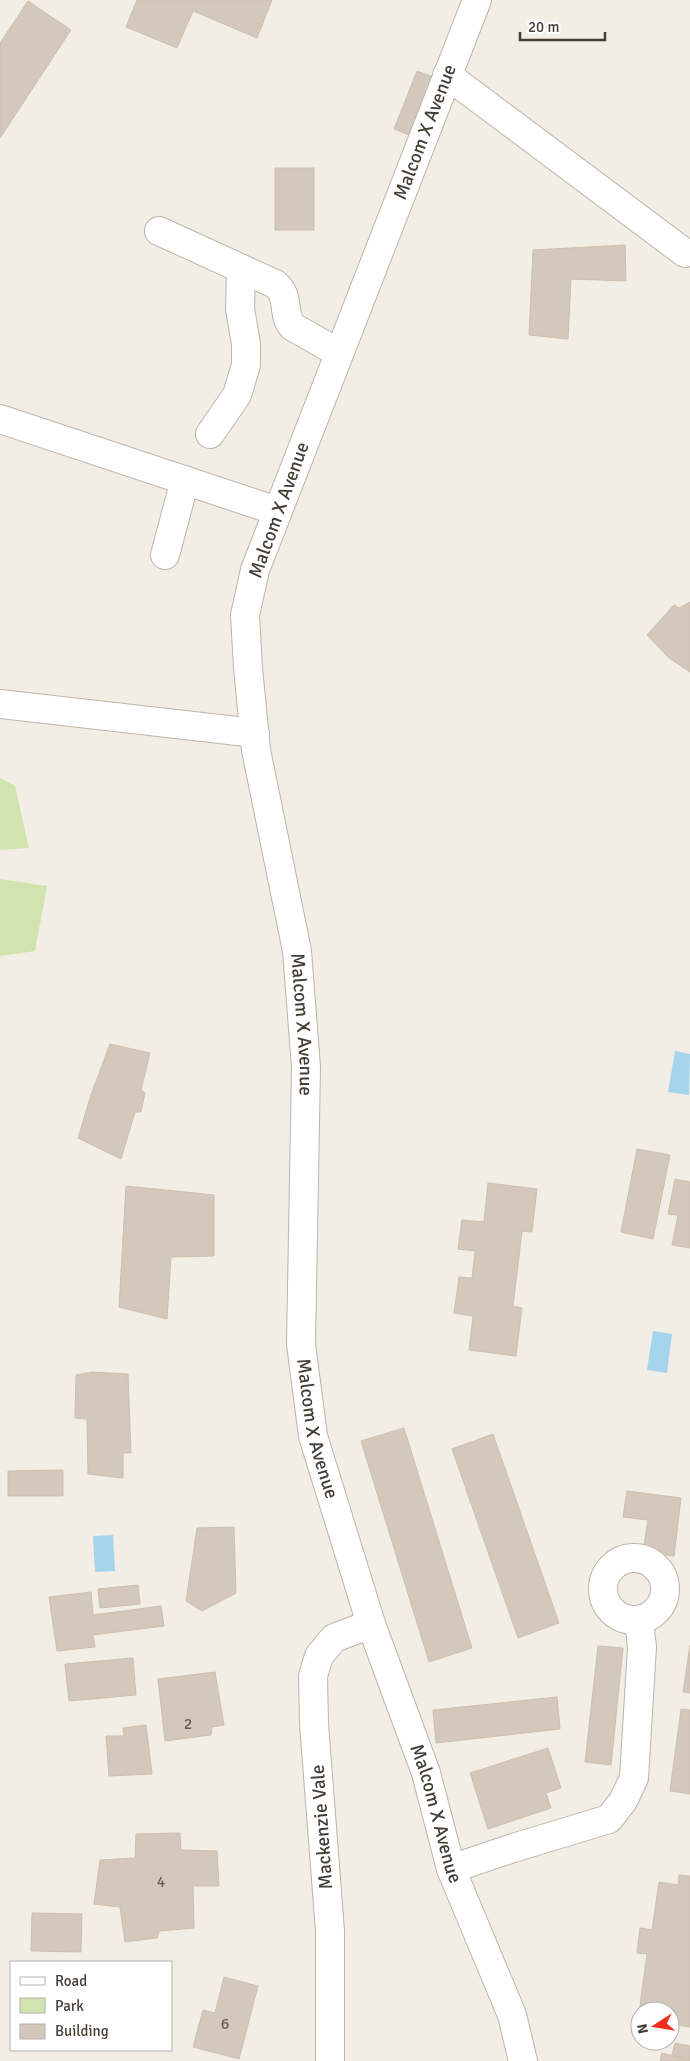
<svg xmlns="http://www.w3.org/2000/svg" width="690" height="2061" font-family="Signika,sans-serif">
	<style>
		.green { fill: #d1e4b0 }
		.water { fill: #a4d5ec }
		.building { fill: #d3c8bb; stroke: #cdbfaf }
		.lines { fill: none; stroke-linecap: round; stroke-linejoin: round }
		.minor-casing { stroke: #bdb4a9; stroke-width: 30 }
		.minor { stroke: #fff; stroke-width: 28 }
		.labels { text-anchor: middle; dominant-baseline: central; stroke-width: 4; stroke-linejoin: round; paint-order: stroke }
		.number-label { font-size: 16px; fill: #686056 }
		.street-label { font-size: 19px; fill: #443d35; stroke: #fff }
	</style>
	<rect width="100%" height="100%" fill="#f2ede5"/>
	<g class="green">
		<path d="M0 778 15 786 29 848 0 850Z"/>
		<path d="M0 879 47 886 35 951 0 956Z"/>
	</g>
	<g class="water">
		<path d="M675 1051 690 1054 689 1095 668 1092Z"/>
		<path d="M653 1331 672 1334 667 1373 647 1370Z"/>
		<path d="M113 1535 115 1571 95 1572 93 1536Z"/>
	</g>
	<g class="building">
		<path d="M137 0H272L257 38 193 11 177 48 126 27Z"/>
		<path d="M28 1 71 30 0 138V43Z"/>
		<path d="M417 71 433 77 409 135 394 129Z"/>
		<rect x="275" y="168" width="39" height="62"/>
		<path d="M625 245 626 281 571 279 568 339 529 335 533 250Z"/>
		<path d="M690 602V672L669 658 647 635 674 605 679 608Z"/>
		<path d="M110 1044 150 1053 141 1090 145 1093 141 1112H135L121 1159 78 1138 91 1095Z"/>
		<path d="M637 1149 670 1155 653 1239 621 1232Z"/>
		<path d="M675 1179 690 1182V1248L672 1245 678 1215 668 1214Z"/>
		<path d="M488 1183 537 1189 532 1232 522 1231 513 1306 522 1308 516 1356 469 1350 473 1316 454 1313 459 1277 472 1278 475 1251 458 1249 462 1220 484 1222Z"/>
		<path d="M126 1186 214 1195V1256L171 1257 167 1319 119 1307Z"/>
		<path d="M92 1372 128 1374 131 1453H123V1478L88 1474 87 1419 75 1418 76 1375Z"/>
		<path d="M404 1428 472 1648 429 1662 361 1441Z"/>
		<path d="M493 1434 559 1623 518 1638 452 1449Z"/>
		<path d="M63 1470V1496H8V1471Z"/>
		<path d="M627 1491 681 1498 674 1556 643 1552 648 1520 623 1517Z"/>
		<path d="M234 1527 236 1593 202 1611 186 1601 197 1528Z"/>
		<path d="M138 1585 140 1604 100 1608 98 1589Z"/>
		<path d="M91 1592 93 1615 161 1606 164 1626 93 1635 95 1647 57 1651 49 1597Z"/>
		<path d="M690 1645V1693L683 1692Z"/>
		<path d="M598 1646 623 1648 611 1765 585 1762Z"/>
		<path d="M133 1658 136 1695 69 1701 65 1664Z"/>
		<path d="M215 1672 224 1725 212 1727 211 1735 165 1741 158 1679Z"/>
		<path d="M557 1697 560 1729 436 1743 433 1710Z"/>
		<path d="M681 1709 690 1710V1794L670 1791Z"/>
		<path d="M146 1725 152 1774 109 1776 106 1736H124L123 1728Z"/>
		<path d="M548 1748 561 1788 546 1793 551 1808 488 1829 470 1773Z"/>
		<path d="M180 1833 181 1850 217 1851 219 1886H193L194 1928 159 1931 157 1938 125 1942 120 1907 94 1904 100 1860 135 1858 136 1834Z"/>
		<path d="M679 1875 690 1876V2027L670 2024V2011H640V2020H638L647 1954 637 1953 640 1928 652 1930 659 1882 678 1885Z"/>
		<path d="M32 1913 82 1914 81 1952 31 1951Z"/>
		<path d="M224 1977 258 1986 239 2059 193 2047 203 2010 215 2013Z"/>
		<path d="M675 2043 690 2046V2060L672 2055Z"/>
		<path d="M662 2053 690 2060V2061H660Z"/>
	</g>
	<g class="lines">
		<defs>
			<g id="minor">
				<path id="s1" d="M477 0 255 570 245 615 248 668 256 750 297 951 306 1067 301 1344 313 1436 371 1624 426 1773 451 1869 512 2015 523 2061"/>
				<path d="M447 75 685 253"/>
				<path d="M159 231 275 284C291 296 281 314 293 327L339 353"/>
				<path d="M0 419 277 511"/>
				<path d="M210 434 237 395 246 365V344L240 309 241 269"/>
				<path d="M165 555 185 480"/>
				<path d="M0 704 255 733"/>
				<circle cx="634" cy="1589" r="31"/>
				<path d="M451 1869 513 1848 609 1819 623 1801 634 1778 642 1647 639 1621"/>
				<path d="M330 2061V1931L314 1724 313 1676 319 1656 334 1638 371 1624"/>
			</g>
		</defs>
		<use href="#minor" class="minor-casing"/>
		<use href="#minor" class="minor"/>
	</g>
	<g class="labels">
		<g class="number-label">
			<text x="188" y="1724">2</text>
			<text x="161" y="1882">4</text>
			<text x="225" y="2024">6</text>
		</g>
		<g class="street-label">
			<text transform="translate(425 132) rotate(-69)">Malcom X Avenue</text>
			<text transform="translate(279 510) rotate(-70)">Malcom X Avenue</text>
			<text stroke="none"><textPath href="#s1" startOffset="1072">Malcom X Avenue</textPath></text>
			<text stroke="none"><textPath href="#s1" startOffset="1478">Malcom X Avenue</textPath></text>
			<text stroke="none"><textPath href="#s1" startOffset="1882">Malcom X Avenue</textPath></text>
			<text transform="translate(322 1827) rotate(-94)">Mackenzie Vale</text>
		</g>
	</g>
	<rect x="10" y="1961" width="162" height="90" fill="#ffffff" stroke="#b4b1ae"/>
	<rect x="20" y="1977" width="25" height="8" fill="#ffffff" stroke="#b4b1ae"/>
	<text x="55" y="1986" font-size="15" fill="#443d35">Road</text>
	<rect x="20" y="1998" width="25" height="15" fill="#d1e4b0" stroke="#b4b1ae"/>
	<text x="55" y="2011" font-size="15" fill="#443d35">Park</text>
	<rect x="20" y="2024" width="25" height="15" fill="#d3c8bb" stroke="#b4b1ae"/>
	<text x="55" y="2036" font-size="15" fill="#443d35">Building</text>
	<g transform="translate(655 2026) rotate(258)"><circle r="24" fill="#ffffff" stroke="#b4b1ae"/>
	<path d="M0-4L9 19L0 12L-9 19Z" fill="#ef2d1f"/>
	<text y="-8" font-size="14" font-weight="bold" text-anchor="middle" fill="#443d35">N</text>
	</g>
	<path d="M520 32v8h85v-8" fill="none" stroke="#443d35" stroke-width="2.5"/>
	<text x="528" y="32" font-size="15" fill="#443d35" stroke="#ffffff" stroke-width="4" paint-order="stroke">20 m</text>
</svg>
